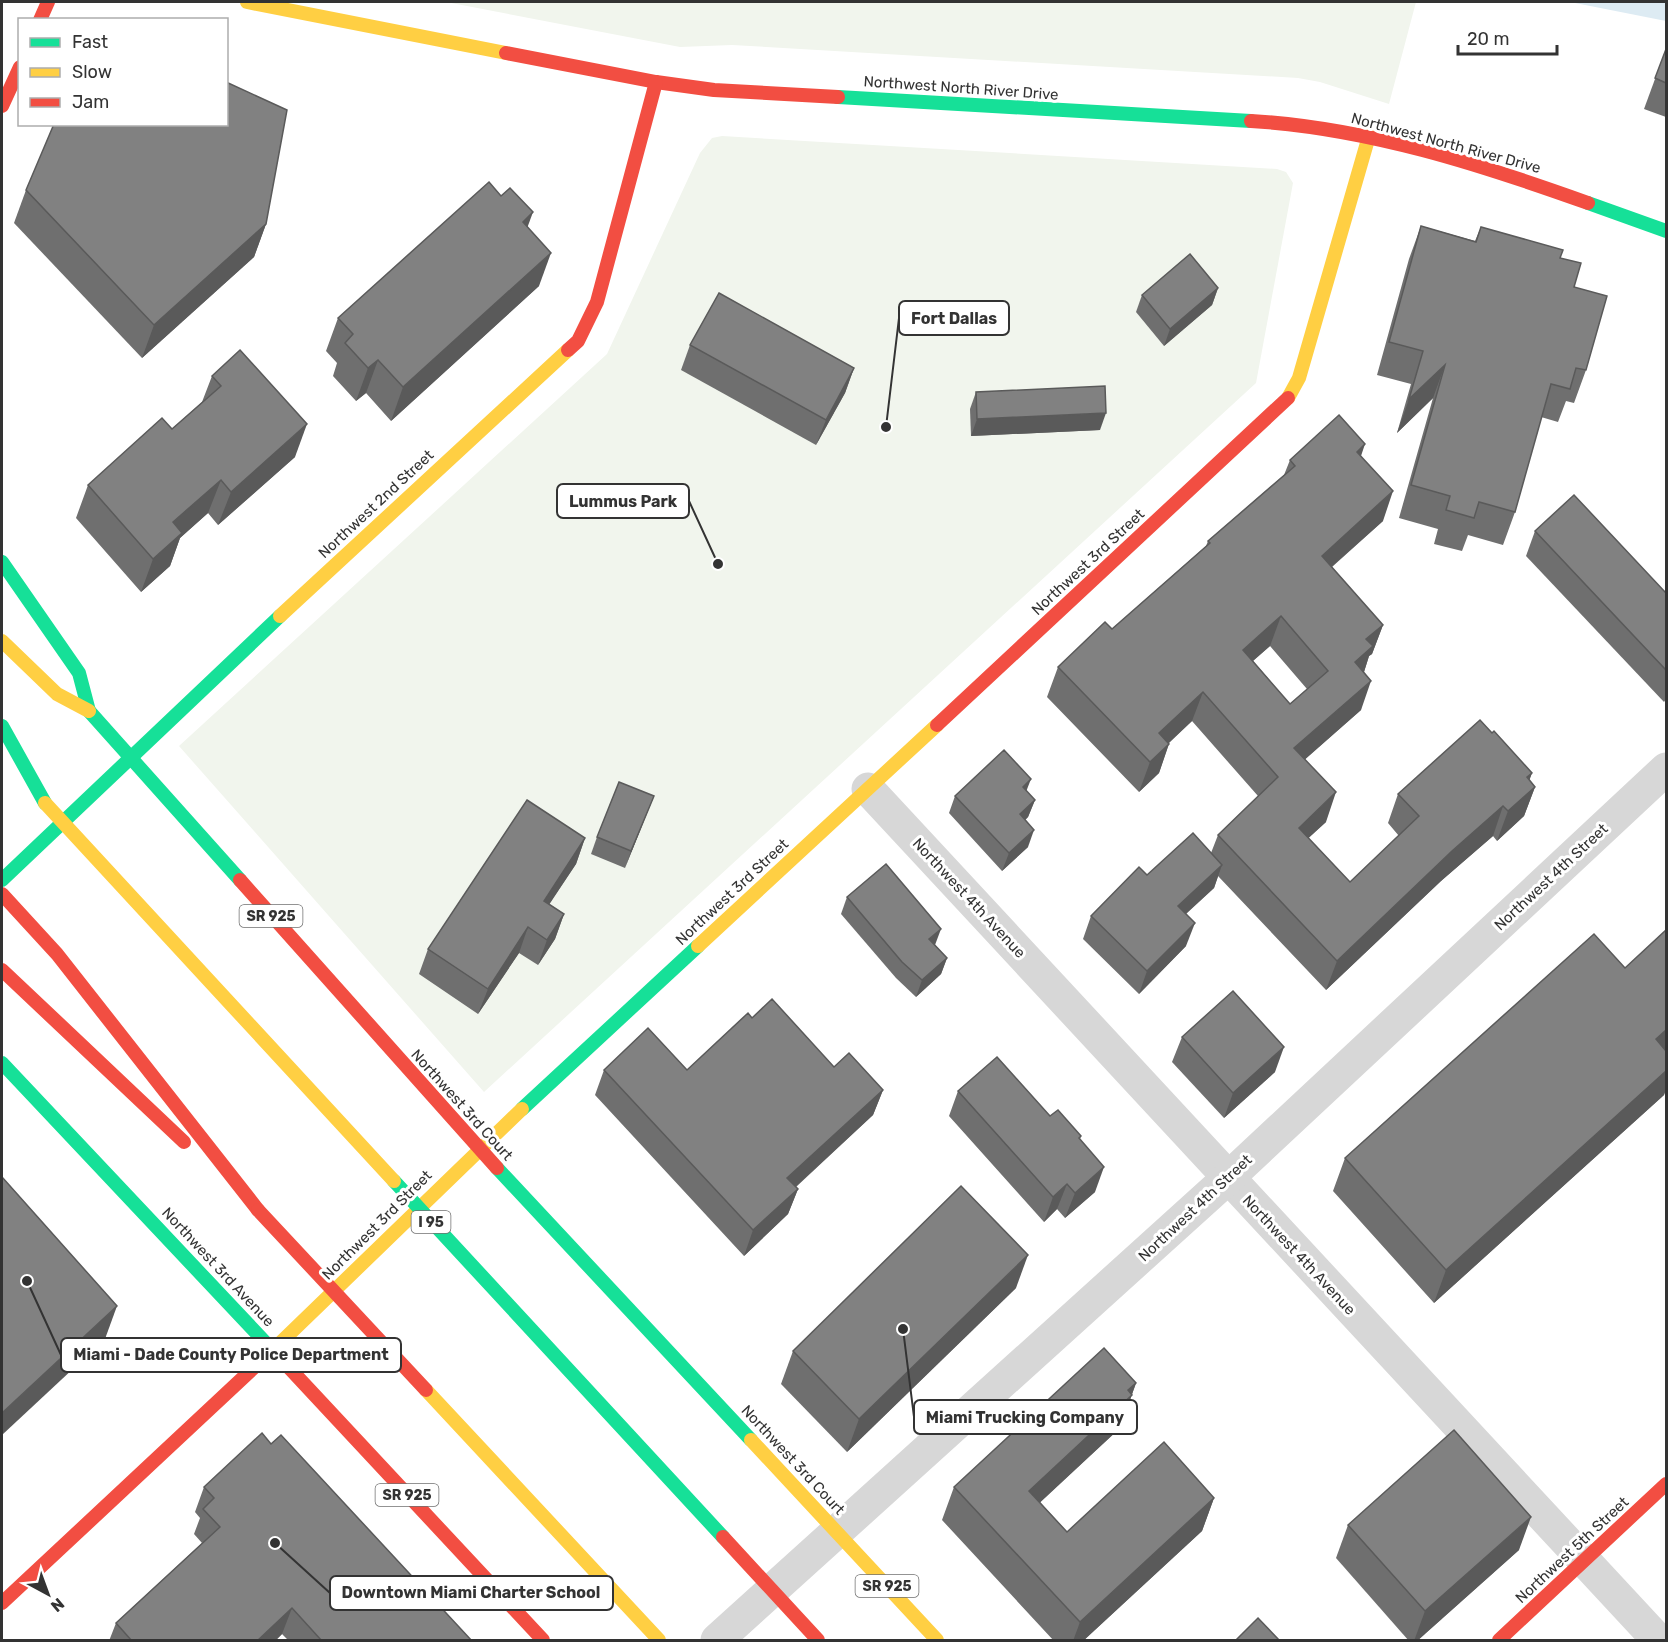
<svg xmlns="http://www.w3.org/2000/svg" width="1668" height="1642" font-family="Rubik,sans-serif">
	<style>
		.green { fill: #f1f5ed }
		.water { fill: #ddebf3 }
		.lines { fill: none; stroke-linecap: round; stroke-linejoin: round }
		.street { stroke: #d7d7d7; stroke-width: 33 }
		.fast { stroke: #16e098; stroke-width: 14 }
		.slow { stroke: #ffcf43; stroke-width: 14 }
		.jam { stroke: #f24e42; stroke-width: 14 }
		.fast-bridge { stroke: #16e098; stroke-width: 14 }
		.slow-bridge { stroke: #ffcf43; stroke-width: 14 }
		.jam-bridge { stroke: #f24e42; stroke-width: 14 }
		.wall { fill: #6f6f6f; fill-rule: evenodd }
		.shaded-wall { fill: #5a5a5a }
		.building { fill: #818181; stroke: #5a5a5a; stroke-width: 1.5; fill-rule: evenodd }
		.labels { text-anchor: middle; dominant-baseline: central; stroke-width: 6; stroke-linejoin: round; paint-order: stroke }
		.shield { fill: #fff; stroke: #707070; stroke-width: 1.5 }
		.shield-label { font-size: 14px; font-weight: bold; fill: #333 }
		.street-label { font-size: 15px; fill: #333; stroke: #fff }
		.leader { fill: none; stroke: #333; stroke-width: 2 }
		.callout-dot { fill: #333; stroke: #fff; stroke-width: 2 }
		.callout { fill: #fff; stroke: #333; stroke-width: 2 }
		.callout-label { font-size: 16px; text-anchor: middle; font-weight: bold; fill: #333 }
	</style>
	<rect width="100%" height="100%" fill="#fff"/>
	<g class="green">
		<path d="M446 2H1416L1389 104 1320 82 1298 78 732 45 680 47Z"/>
		<path d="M722 136 1277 169 1286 172 1293 183 1256 383 484 1092 179 746 607 354 700 153 712 138Z"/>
	</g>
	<path class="water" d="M1570 2H1666V21Z"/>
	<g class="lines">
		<g class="street">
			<path d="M868 789 1658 1640"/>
			<path d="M717 1640 1228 1178 1666 769"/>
		</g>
		<g class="fast">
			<path d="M838 97 1251 121"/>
			<path d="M1588 203 1666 231"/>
			<path d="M2 562 79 673 89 711"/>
			<path d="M89 711 240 880"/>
			<path d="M2 726 45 803"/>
			<path d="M2 880 280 616"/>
			<path d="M2 1063 280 1358"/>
			<path d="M522 1109 698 946"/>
			<path d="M497 1168 751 1440"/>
		</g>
		<g class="slow">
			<path d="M247 2 506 53"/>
			<path d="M1288 398 1299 378 1369 136"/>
			<path d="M280 616 568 350"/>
			<path d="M2 641 57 694 89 711"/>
			<path d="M698 946 937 725"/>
			<path d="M277 1346 522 1109"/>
			<path d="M751 1440 937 1640"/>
		</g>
		<g class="jam">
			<path d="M40 20 48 2"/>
			<path d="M506 53 656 82 714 90 838 97"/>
			<path d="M2 106 20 67"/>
			<path d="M1251 121C1368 128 1479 164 1588 203"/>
			<path d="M568 350 578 341 597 302 656 82"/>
			<path d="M937 725 1288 398"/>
			<path d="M240 880 497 1168"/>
			<path d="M2 894 57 954 258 1210"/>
			<path d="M2 970 184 1142"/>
			<path d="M280 1358 543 1640"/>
			<path d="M2 1603 277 1346"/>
			<path d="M1499 1640 1666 1484"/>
		</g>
		<path class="fast-bridge" d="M394 1181 723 1537"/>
		<g class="slow-bridge">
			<path d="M45 803 394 1181"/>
			<path d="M426 1390 659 1640"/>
		</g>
		<g class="jam-bridge">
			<path d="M258 1210 426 1390"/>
			<path d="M723 1537 818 1640"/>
		</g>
	</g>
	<g class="wall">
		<path d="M1666 49V117L1644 109Z"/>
		<path d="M26 190 266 224 254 257 142 358 14 223Z"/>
		<path d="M1421 226 1475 241 1481 227 1560 258 1574 287 1586 370 1574 403 1566 401 1558 422 1541 417 1515 512 1503 545 1468 535 1462 551 1434 544 1438 529 1399 518 1433 398 1397 433 1411 384 1377 375 1409 259Z"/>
		<path d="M527 227 539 286 391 421 366 393 356 401 333 376 337 363 326 351 338 318Z"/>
		<path d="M1218 288 1212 305 1164 346 1136 312 1142 295Z"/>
		<path d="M690 345 854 368 845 393 816 445 681 370Z"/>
		<path d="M212 376 295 457 218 525 208 513 180 538 170 566 141 592 76 518 88 485 172 429 202 402Z"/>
		<path d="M976 392 1100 430 971 436 970 409Z"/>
		<path d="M1361 456 1383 521 1332 567 1383 625 1372 654 1369 656 1364 672 1361 710 1305 759 1326 822 1308 838 1350 882 1399 836 1388 823 1398 794 1532 773 1529 780 1535 787 1524 816 1497 841 1493 836 1441 881 1326 990 1218 876 1214 888 1186 914V946L1139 994 1083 939 1091 916 1147 875 1211 853 1218 835 1258 796 1192 721 1169 743 1159 773 1139 792 1047 697 1058 667 1112 629 1206 546 1208 541 1284 475 1290 460ZM1270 646 1307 689 1290 704 1253 661Z"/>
		<path d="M1535 531 1666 593V699L1664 702 1526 556Z"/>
		<path d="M1026 791 1035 800 1028 817 1025 820 1028 847 1002 871 949 813 955 796Z"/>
		<path d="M654 796 625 868 591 854 597 837Z"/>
		<path d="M585 838 576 864 549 904 564 914 555 939 538 965 519 953 478 1014 419 974 428 949Z"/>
		<path d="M847 897 935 945 947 958 941 974 916 997 896 978 841 914Z"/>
		<path d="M1666 930V1089L1664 1095 1434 1303 1333 1191 1345 1158 1625 968Z"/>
		<path d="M752 1018 834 1067 883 1090 873 1115 796 1187 798 1189 788 1214 744 1256 595 1095 604 1070H687Z"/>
		<path d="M1182 1037 1275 1072 1224 1118 1172 1062Z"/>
		<path d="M958 1091 1050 1116 1081 1136 1080 1139 1095 1192 1065 1218 1057 1209 1044 1222 949 1116Z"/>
		<path d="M1016 1288 847 1452 781 1384 793 1351Z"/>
		<path d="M1136 1383 1120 1428 1040 1502 1067 1532 1214 1498 1202 1531 1083 1641H1054L942 1520 954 1487Z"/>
		<path d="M271 1444 472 1641H289L282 1634 275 1641H109L116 1623 202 1543 194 1534 200 1518 195 1512 204 1487Z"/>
		<path d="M1348 1525 1519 1550 1417 1641H1409L1336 1558Z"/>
	</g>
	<g class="shaded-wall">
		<path d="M533 212 521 245 523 222Z"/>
		<path d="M266 224 254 257 142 358 154 325Z"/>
		<path d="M551 253 539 286 391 421 403 387Z"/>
		<path d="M1218 288 1212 305 1164 346 1170 329Z"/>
		<path d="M378 360 366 393 356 401 368 368Z"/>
		<path d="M1445 365 1433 398 1397 433 1409 399Z"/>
		<path d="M854 368 845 393 816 445 826 420Z"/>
		<path d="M1106 413 1100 430 971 436 977 419Z"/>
		<path d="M307 424 295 457 218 525 231 492Z"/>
		<path d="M1365 444 1355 474 1357 452Z"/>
		<path d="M221 480 208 513 180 538 170 566 141 592 153 559 173 522Z"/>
		<path d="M1393 491 1383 521 1311 585 1322 556Z"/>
		<path d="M1281 616 1270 646 1232 679 1243 650Z"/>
		<path d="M1383 625 1372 654 1369 656 1363 675 1355 662 1366 639Z"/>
		<path d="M1371 681 1361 710 1284 778 1294 748Z"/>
		<path d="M1203 692 1192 721 1148 762 1159 733Z"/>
		<path d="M1169 744 1159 773 1139 792 1150 762Z"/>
		<path d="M1532 773 1523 798 1535 787 1524 816 1497 841 1508 811 1527 777Z"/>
		<path d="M1031 779 1024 797 1023 787Z"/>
		<path d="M1336 792 1326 822 1288 857 1299 828Z"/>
		<path d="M654 796 647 813 625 868 631 851Z"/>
		<path d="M1035 800 1028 817 1014 831 1020 814Z"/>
		<path d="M1503 806 1493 836 1441 881 1326 990 1337 961 1452 851Z"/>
		<path d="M1034 830 1028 847 1002 871 1009 853Z"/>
		<path d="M585 838 576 864 535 926 544 901Z"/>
		<path d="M1222 865 1214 888 1169 929 1178 906Z"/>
		<path d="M564 914 555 939 538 965 547 940Z"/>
		<path d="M1195 923 1186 946 1139 994 1147 971Z"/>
		<path d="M528 927 519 953 478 1014 488 989Z"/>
		<path d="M941 929 935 945 929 939Z"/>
		<path d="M947 958 941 974 916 997 922 980Z"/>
		<path d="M1666 1030V1052L1656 1039Z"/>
		<path d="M1284 1047 1275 1072 1224 1118 1233 1093Z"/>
		<path d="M1666 1071V1089L1664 1095 1434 1303 1446 1270Z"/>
		<path d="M883 1090 873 1115 778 1203 787 1178Z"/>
		<path d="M1104 1167 1095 1192 1065 1218 1075 1193Z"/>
		<path d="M1067 1184 1057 1209 1044 1222 1053 1197Z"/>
		<path d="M798 1189 788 1214 744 1256 753 1230Z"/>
		<path d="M1028 1255 1016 1288 847 1452 859 1419Z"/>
		<path d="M117 1306 105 1339 2 1435V1413Z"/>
		<path d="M1136 1383 1120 1428 1017 1524 1029 1491 1128 1390Z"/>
		<path d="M1214 1498 1202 1531 1083 1641H1073L1080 1622Z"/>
		<path d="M1531 1517 1519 1550 1417 1641H1414L1425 1611Z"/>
		<path d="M292 1608 282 1634 275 1641H257Z"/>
	</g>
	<g class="building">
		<path d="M1666 49V83L1655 78Z"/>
		<path d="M226 82 287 110 266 224 154 325 26 190 54 124H226Z"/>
		<path d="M489 182 501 196 510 188 533 212 523 222 551 253 403 387 378 360 368 368 345 343 353 334 338 318Z"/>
		<path d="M1421 226 1476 242 1481 227 1563 250 1560 258 1581 263 1574 287 1607 296 1586 370 1576 368 1570 389 1551 384 1515 512 1479 502 1474 518 1446 510 1450 496 1411 485 1445 365 1409 399 1423 351 1389 342Z"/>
		<path d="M1190 254 1218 288 1170 329 1142 295Z"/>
		<path d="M719 293 854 368 826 420 690 345Z"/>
		<path d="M240 350 307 424 231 492 221 480 173 522 182 533 153 559 88 485 162 418 172 429 221 386 212 376Z"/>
		<path d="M1105 386 1106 413 977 419 976 392Z"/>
		<path d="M1339 415 1365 444 1357 452 1393 491 1322 556 1383 625 1366 639 1373 646 1355 662 1371 681 1294 748 1336 792 1299 828 1350 882 1419 816 1398 794 1480 720 1492 733 1494 731 1532 773 1527 777 1535 787 1508 811 1503 806 1452 851 1337 961 1218 835 1278 777 1203 692 1159 733 1169 744 1150 762 1058 667 1105 622 1112 629 1210 543 1208 541 1295 466 1290 460ZM1281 616 1328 671 1290 704 1243 650Z"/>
		<path d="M1574 495 1666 593V670L1535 531Z"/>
		<path d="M1004 750 1031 779 1023 787 1035 800 1020 814 1034 830 1009 853 955 796Z"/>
		<path d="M619 782 654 796 631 851 597 837Z"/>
		<path d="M527 800 585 838 544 901 564 914 547 940 528 927 488 989 428 949Z"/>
		<path d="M1193 833 1222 865 1178 906 1195 923 1147 971 1091 916 1139 867 1147 875Z"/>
		<path d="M886 864 941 929 929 939 947 958 922 980 902 962 847 897Z"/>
		<path d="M1666 930V1030L1656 1039 1666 1051V1071L1446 1270 1345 1158 1594 934 1625 968Z"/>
		<path d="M1233 991 1284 1047 1233 1093 1182 1037Z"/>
		<path d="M772 999 834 1067 849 1053 883 1090 787 1178 798 1189 753 1230 604 1070 648 1028 687 1070 748 1013 752 1018Z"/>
		<path d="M997 1057 1050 1116 1058 1110 1081 1136 1079 1138 1104 1167 1075 1193 1067 1184 1053 1197 958 1091Z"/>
		<path d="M2 1177 117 1306 2 1413Z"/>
		<path d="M961 1186 1028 1255 859 1419 793 1351Z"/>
		<path d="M1104 1348 1136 1383 1128 1390 1132 1395 1029 1491 1067 1532 1164 1442 1214 1498 1080 1622 954 1487Z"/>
		<path d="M1454 1430 1531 1517 1425 1611 1348 1525Z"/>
		<path d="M262 1433 271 1444 281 1435 472 1641H322L292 1608 257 1641H132L116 1623 220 1527 203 1509 214 1498 204 1487Z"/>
		<path d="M1258 1618 1280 1641H1235Z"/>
	</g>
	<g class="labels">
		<g class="shield">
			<rect x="239.5" y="905" width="63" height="22" rx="4.5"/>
			<rect x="411.5" y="1211" width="39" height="22" rx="4.5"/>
			<rect x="375.5" y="1484" width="63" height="22" rx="4.5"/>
			<rect x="855.5" y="1575" width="63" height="22" rx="4.5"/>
		</g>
		<g class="shield-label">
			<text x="271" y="916">SR 925</text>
			<text x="431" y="1222">I 95</text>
			<text x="407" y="1495">SR 925</text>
			<text x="887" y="1586">SR 925</text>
		</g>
		<g class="street-label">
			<text transform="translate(961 88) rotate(4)">Northwest North River Drive</text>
			<text transform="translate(1446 143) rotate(15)">Northwest North River Drive</text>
			<text transform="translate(376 504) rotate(-43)">Northwest 2nd Street</text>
			<text transform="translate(1088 562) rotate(-43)">Northwest 3rd Street</text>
			<text transform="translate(1551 877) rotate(-43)">Northwest 4th Street</text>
			<text transform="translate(732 892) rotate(-43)">Northwest 3rd Street</text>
			<text transform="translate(969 898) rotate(47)">Northwest 4th Avenue</text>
			<text transform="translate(462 1105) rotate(48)">Northwest 3rd Court</text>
			<text transform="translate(1195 1208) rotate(-43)">Northwest 4th Street</text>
			<text transform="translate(377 1225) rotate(-45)">Northwest 3rd Street</text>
			<text transform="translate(1299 1255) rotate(47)">Northwest 4th Avenue</text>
			<text transform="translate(218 1267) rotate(47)">Northwest 3rd Avenue</text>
			<text transform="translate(793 1460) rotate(47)">Northwest 3rd Court</text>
			<text transform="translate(1572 1550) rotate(-43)">Northwest 5th Street</text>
		</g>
	</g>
	<path class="leader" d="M886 427L899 318M718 564L689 501M27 1281L61 1355M903 1329L914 1417M275 1543L330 1593"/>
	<g class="callout-dot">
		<circle cx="886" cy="427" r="6"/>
		<circle cx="718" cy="564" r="6"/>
		<circle cx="27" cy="1281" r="6"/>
		<circle cx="903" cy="1329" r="6"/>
		<circle cx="275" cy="1543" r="6"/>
	</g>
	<g class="callout">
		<rect x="899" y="301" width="110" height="34" rx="6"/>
		<rect x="557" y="484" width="132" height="34" rx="6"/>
		<rect x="61" y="1338" width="340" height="34" rx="6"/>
		<rect x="914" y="1400" width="223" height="34" rx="6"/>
		<rect x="330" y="1576" width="283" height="34" rx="6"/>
	</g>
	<g class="callout-label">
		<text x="954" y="324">Fort Dallas</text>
		<text x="623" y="507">Lummus Park</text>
		<text x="231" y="1360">Miami - Dade County Police Department</text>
		<text x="1025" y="1423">Miami Trucking Company</text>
		<text x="471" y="1598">Downtown Miami Charter School</text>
	</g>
	<rect width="1668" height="1642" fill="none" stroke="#333333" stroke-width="6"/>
	<rect x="18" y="18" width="210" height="108" fill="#ffffff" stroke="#adadad" stroke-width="1.5"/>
	<rect x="30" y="38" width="30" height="9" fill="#16e098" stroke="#adadad" stroke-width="1.5"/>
	<text x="72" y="48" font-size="18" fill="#333333">Fast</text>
	<rect x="30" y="68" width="30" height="9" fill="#ffcf43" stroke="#adadad" stroke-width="1.5"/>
	<text x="72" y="78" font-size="18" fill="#333333">Slow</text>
	<rect x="30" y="98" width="30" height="9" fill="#f24e42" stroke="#adadad" stroke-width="1.5"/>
	<text x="72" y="108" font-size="18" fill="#333333">Jam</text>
	<g transform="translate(48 1594) rotate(139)" stroke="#ffffff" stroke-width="4.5" paint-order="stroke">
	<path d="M0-4.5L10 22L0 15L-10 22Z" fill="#333333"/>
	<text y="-9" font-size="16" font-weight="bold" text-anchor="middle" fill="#333333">N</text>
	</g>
	<path d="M1458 45v9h99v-9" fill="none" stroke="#333333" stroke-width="3"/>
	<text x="1467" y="45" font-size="18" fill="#333333" stroke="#ffffff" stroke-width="4.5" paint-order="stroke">20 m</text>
</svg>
